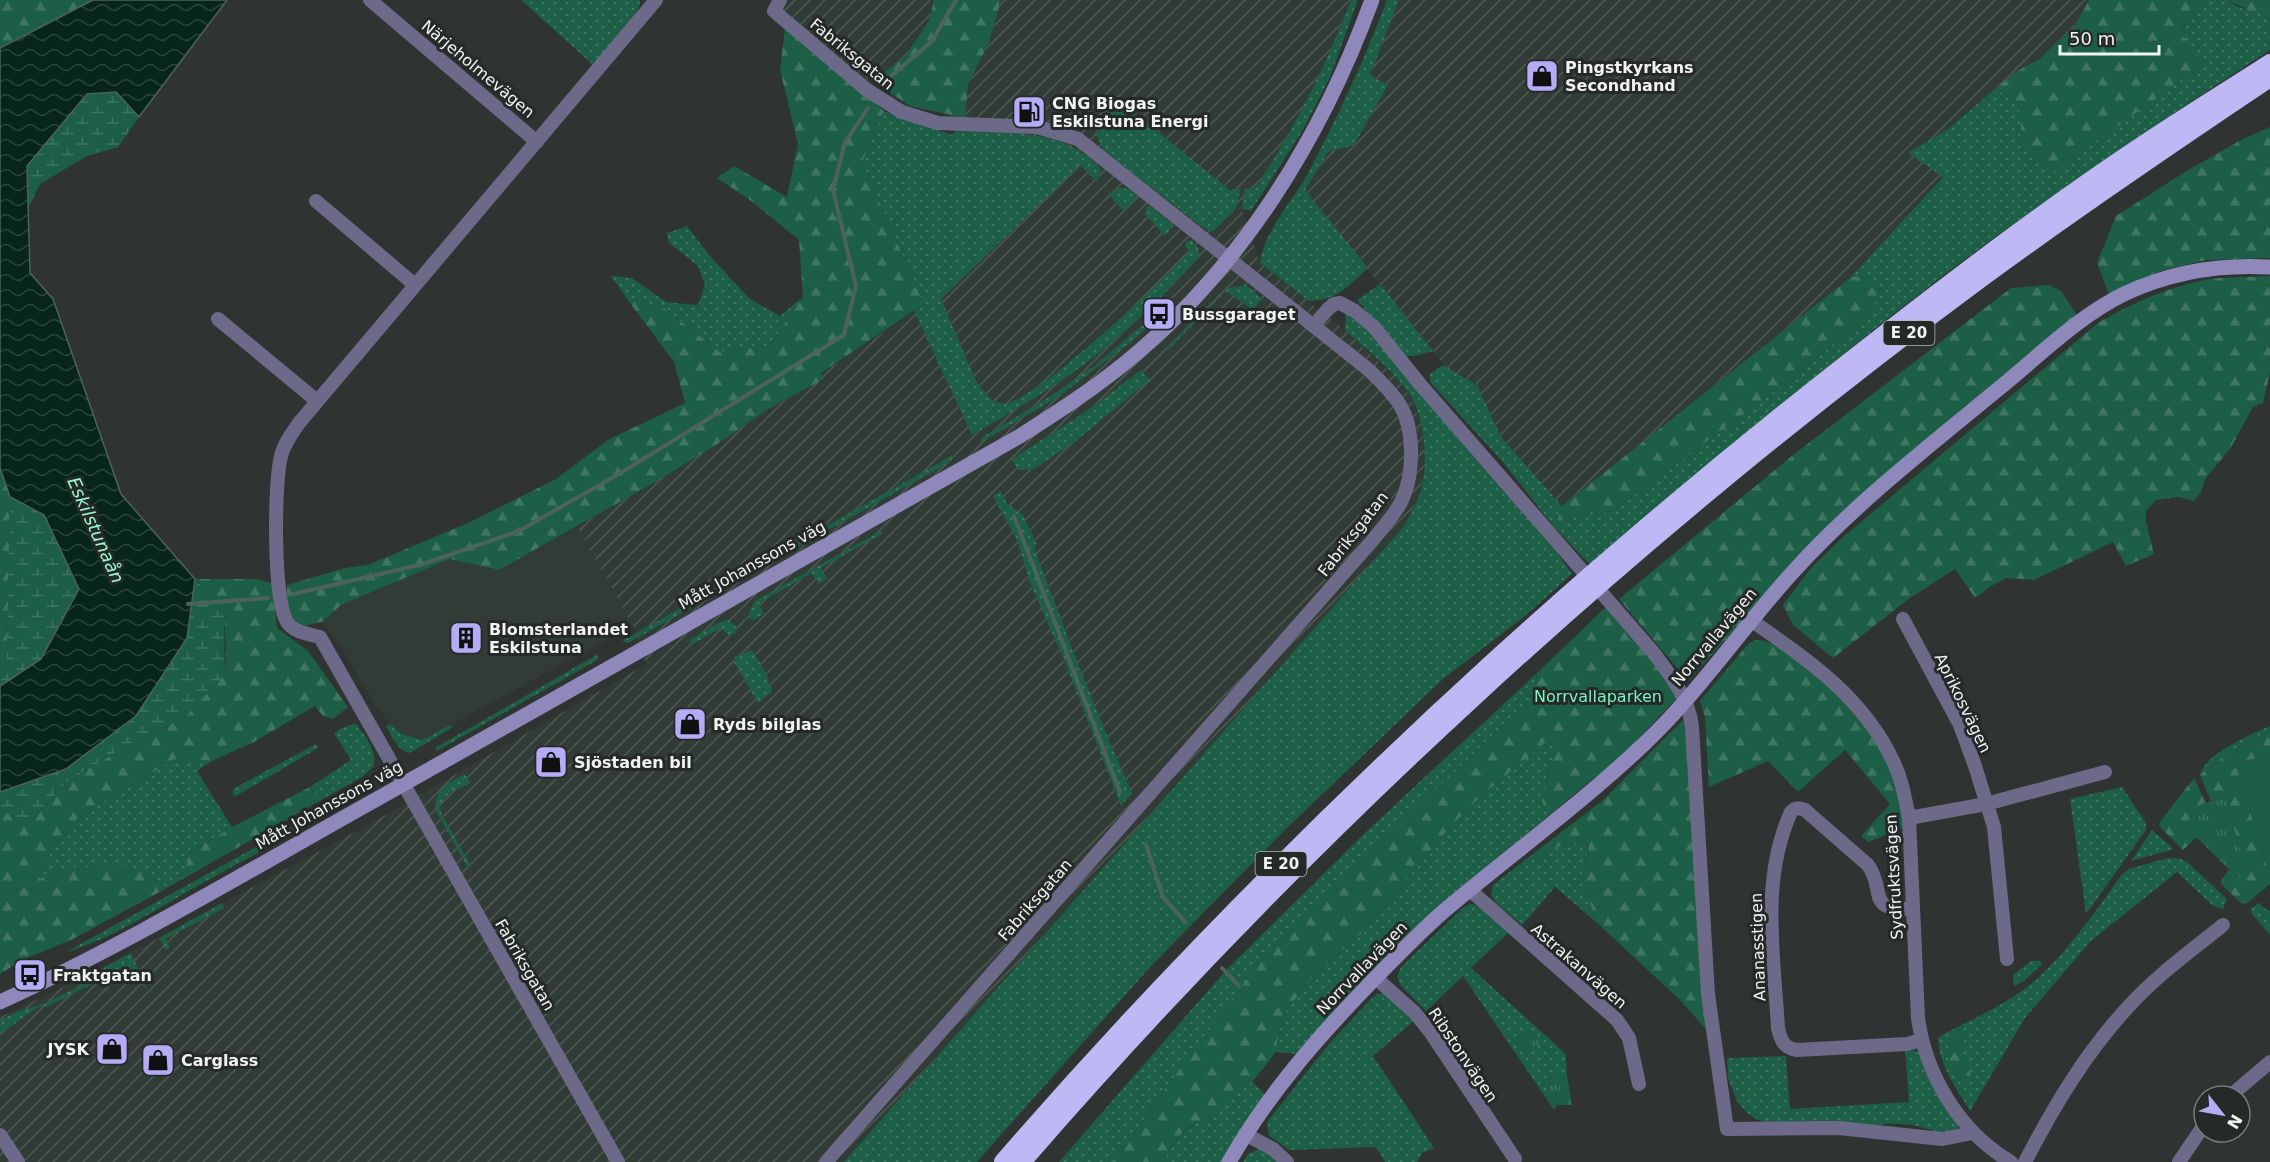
<svg xmlns="http://www.w3.org/2000/svg" width="2270" height="1162" font-family="'DejaVu Sans',sans-serif">
	<style>
		.built { fill: #313c37 }
		.industrial { fill: url(#industrial-furrows) }
		.grass { fill: url(#grass-dots) }
		.forest { fill: url(#forest-firs) }
		.wetland { fill: url(#wetland-marsh) }
		.park { fill: url(#park-tufts) }
		.pitch { fill: #1d5e46 }
		.water { fill: url(#water-waves); stroke: #4d635a; stroke-width: 1.5 }
		.lines { fill: none; stroke-linecap: round; stroke-linejoin: round }
		.stream { stroke: #4d635a; stroke-width: 4 }
		.street { stroke: #6d6a89; stroke-width: 14 }
		.secondary { stroke: #8e89ba; stroke-width: 15 }
		.highway { stroke: #beb8f5; stroke-width: 18 }
		.labels { text-anchor: middle; dominant-baseline: central; stroke-width: 6; stroke-linejoin: round; paint-order: stroke }
		.shield { fill: #252927; stroke: #b3b6b4; stroke-width: 1.5 }
		.shield-label { font-size: 15px; font-weight: bold; fill: #f0f3f1 }
		.street-label { font-size: 16px; fill: #f0f3f1; stroke: #252927 }
		.poi-label { font-size: 16px; font-weight: bold; fill: #f0f3f1; stroke: #252927; text-anchor: start }
		.park-label { font-size: 16px; fill: #78f7c3; stroke: #252927 }
		.water-label { font-size: 18px; font-style: italic; fill: #9afad0; stroke: #252927 }
	</style>
	<defs>
		<pattern id="industrial-furrows" width="10" height="10" patternUnits="userSpaceOnUse" patternTransform="scale(1.5)"><rect width="10" height="10" fill="#313c37"/><path d="M-1 1l2-2M0 10L10 0M9 11l2-2" fill="none" stroke="#4f5954"/></pattern>
		<pattern id="grass-dots" width="8" height="8" patternUnits="userSpaceOnUse" patternTransform="scale(1.5)"><rect width="8" height="8" fill="#1d5e46"/><path d="M2 2h.1M6 6h.1" fill="none" stroke="#3e7661" stroke-width="1.8" stroke-linecap="round"/></pattern>
		<pattern id="forest-firs" width="22" height="20" patternUnits="userSpaceOnUse" patternTransform="scale(1.5)"><rect width="22" height="20" fill="#1d5e46"/><path d="M5 1l3.5 6h-7zM16 11l3.5 6h-7z" fill="#3e7661"/></pattern>
		<pattern id="wetland-marsh" width="20" height="14" patternUnits="userSpaceOnUse" patternTransform="scale(1.5)"><rect width="20" height="14" fill="#1d5e46"/><path d="M1 5h8M5 5V1M11 12h8M15 12V8" fill="none" stroke="#3e7661"/></pattern>
		<pattern id="park-tufts" width="24" height="20" patternUnits="userSpaceOnUse" patternTransform="scale(1.5)"><rect width="24" height="20" fill="#1d5e46"/><path d="M3 7l-1-3M5 7V3M7 7l1-3M15 17l-1-3M17 17v-4M19 17l1-3" fill="none" stroke="#3e7661"/></pattern>
		<pattern id="water-waves" width="16" height="10" patternUnits="userSpaceOnUse" patternTransform="scale(1.5)"><rect width="16" height="10" fill="#072519"/><path d="M0 5q4-4 8 0t8 0" fill="none" stroke="#2b453b"/></pattern>
	</defs>
	<rect width="100%" height="100%" fill="#2f3331"/>
	<path class="built" d="M577 527 633 626 422 740 402 734 390 724 376 706 340 646 322 622 341 605 451 559 499 570Z"/>
	<g class="industrial">
		<path d="M781 0H934L929 20 904 58 860 91 785 28Z"/>
		<path d="M1001 0H1351L1328 59 1310 96 1283 147 1256 188 1244 191 1242 209 1260 263 1345 330 1404 385 1414 405 1422 427 1425 454 1421 490 1406 524 844 1162H0V1017L99 970 377 820 646 664 633 626 577 527 713 447 768 409 824 379 821 374 924 305 884 111 952 135 965 118 968 84 989 43Z"/>
		<path d="M1389 0H2089L2074 27 2041 58 2017 71 1948 129 1909 153 1943 177 1851 277 1562 506 1501 437 1477 385 1445 367 1301 186 1340 124Z"/>
	</g>
	<g class="grass">
		<path d="M521 0H640C641 16 604 52 592 64Z"/>
		<path d="M1351 0H1358L1330 77 1303 130 1251 211 1242 209 1244 190 1256 187C1295 128 1326 66 1351 0Z"/>
		<path d="M1387 0H1399L1370 75 1388 85 1354 145 1328 152 1305 190 1368 268C1348 287 1337 300 1309 301L1260 263C1264 231 1292 202 1307 175 1337 118 1364 61 1387 0Z"/>
		<path d="M2206 0H2227L2240 8 2264 11 2270 6V50C2167 117 2065 185 1967 258 1837 354 1716 463 1592 567L1555 528 1502 461 1430 382V374L1443 365 1477 385 1501 437 1562 506 1556 526 1575 516 1600 514 1613 511 1779 388 1872 313 1864 276 1851 277 1943 177 1908 153 1948 129 1995 89 2019 102 2022 145 2180 36 2189 16Z"/>
		<path d="M1112 95 1230 190 1241 189 1235 210 1212 232 1201 226 1103 150 1095 133Z"/>
		<path d="M884 111 952 135 955 131C998 133 1049 128 1085 155 1092 160 1098 163 1101 171L1097 182 1080 165 941 299 977 383 993 401C997 402 1003 404 1007 403 1036 399 1168 278 1189 251L1185 245 1186 242 1192 240C1198 247 1201 250 1197 259 1168 291 1137 322 1104 349 1063 383 1017 409 972 435L914 311 924 304 862 162Z"/>
		<path d="M1119 188 1129 189 1138 196 1124 211 1108 194Z"/>
		<path d="M1149 205 1174 226 1165 236 1145 214 1146 207Z"/>
		<path d="M687 226 709 255 750 299 780 316 803 297 769 346 720 352 664 308 627 299 611 276 632 278 666 302 698 305 705 285 698 266 669 243 667 233Z"/>
		<path d="M1380 284 1433 351 1415 356H1405L1357 300Z"/>
		<path d="M1246 285 1262 299 1253 310 1226 291 1168 350 1166 348 1228 288Z"/>
		<path d="M1346 313 1362 321 1556 551 1572 574 1525 616 1443 679 1288 827 1151 966 977 1162H844L1406 524C1411 513 1417 502 1421 490 1429 458 1425 410 1402 384 1385 364 1364 347 1345 330Z"/>
		<path d="M1153 316 1157 319 1130 343 1058 397 982 442 981 438 1054 394 1094 366Z"/>
		<path d="M1141 370 1150 380 1076 441 1034 469 1018 470 1012 459 1088 410Z"/>
		<path d="M955 454 950 462 744 577 741 575 744 572Z"/>
		<path d="M1001 491 1007 504 1023 515 1037 545 1034 548C1065 630 1096 713 1132 793L1121 806 1065 662 1029 580 1018 542 993 496Z"/>
		<path d="M881 531 882 534 821 568 827 579 819 584 812 573 759 603 764 614 754 620 749 619 750 610 755 601Z"/>
		<path d="M702 596 705 599 696 605 628 643 622 641Z"/>
		<path d="M729 620 737 628 736 633 729 636 721 628 691 645 689 640 720 622Z"/>
		<path d="M752 650 766 673 772 692 758 703 734 662V657Z"/>
		<path d="M598 654 597 660 576 672 437 751 435 748Z"/>
		<path d="M1537 673 1534 691 1528 701 1466 761 1220 1017 1153 1105 1128 1144 1111 1162H1059L1226 970 1368 830Z"/>
		<path d="M355 723C366 736 376 749 374 766L362 777 300 812 317 798 310 787 351 760 334 733 340 729Z"/>
		<path d="M390 724 402 734 422 740 450 725 453 727 410 753C397 750 392 736 386 726Z"/>
		<path d="M2270 726V732L2259 736 2227 754 2200 775C2204 754 2252 734 2270 726Z"/>
		<path d="M1557 740 1554 759 1547 777 1545 809 1551 814 1454 893 1404 939 1340 1003 1298 1054 1275 1052 1283 1015 1313 976 1364 931 1449 828 1481 796 1547 741Z"/>
		<path d="M316 744 318 748 236 796 233 795V789Z"/>
		<path d="M175 759 212 761 197 771 232 827 186 855 188 876 167 888 127 865 30 884 53 849 83 811 113 797Z"/>
		<path d="M465 774 470 783C465 788 462 786 456 789 449 792 445 798 440 804L441 813 471 866 468 868 436 811C433 789 448 783 465 774Z"/>
		<path d="M2122 787 2146 823V830L2086 914 2070 799Z"/>
		<path d="M321 811C286 840 243 860 203 883 159 907 115 938 66 952Z"/>
		<path d="M2152 830 2174 849 2131 861 2133 858Z"/>
		<path d="M1583 840C1591 848 1588 852 1585 861 1583 868 1585 878 1585 885 1585 900 1595 907 1595 921L1555 887 1522 925 1496 903 1491 895 1493 885 1534 853 1538 857 1559 847Z"/>
		<path d="M2168 858 2182 859 2187 862 2227 899 2223 909 2212 905 2177 872 2091 941 2025 1018 1970 1111C1957 1089 1938 1064 1938 1037 1966 1022 1997 1009 2023 990 2060 963 2096 911 2122 874L2129 869Z"/>
		<path d="M222 903 224 908 166 939 170 947 166 950 159 938Z"/>
		<path d="M2259 903 2265 909 2270 911V935L2252 914 2251 909Z"/>
		<path d="M1470 904C1487 906 1497 921 1508 933L1471 968 1566 1054 1567 1075 1548 1079 1550 1095 1557 1105 1554 1110 1463 976 1426 1011 1400 985 1397 976 1401 967 1464 907Z"/>
		<path d="M131 953 148 992 128 966 50 1005 37 1008 0 1034V1020L18 1011 44 1004 80 986 99 970Z"/>
		<path d="M2031 961H2040L2042 964 2024 981 2014 986 2013 975Z"/>
		<path d="M1383 993 1415 1020 1373 1056 1434 1148 1422 1153 1417 1162H1385L1376 1147 1289 1150 1269 1136 1267 1122 1328 1045 1369 1001 1377 994Z"/>
		<path d="M1905 1049 1916 1051 1923 1056 1959 1122 1957 1130C1946 1136 1935 1131 1924 1128 1910 1123 1891 1123 1877 1125L1765 1122 1756 1119 1746 1112 1737 1101 1728 1078 1727 1058 1786 1056 1790 1109 1909 1102Z"/>
		<path d="M1252 1082 1263 1092 1264 1097 1224 1162H1164L1167 1154 1184 1130 1193 1126 1235 1089Z"/>
		<path d="M1259 1149 1282 1162H1243L1248 1154Z"/>
	</g>
	<g class="forest">
		<path d="M0 0H93L0 48Z"/>
		<path d="M934 0H1001L989 43 968 84 965 118 910 106 872 81 904 58 929 20Z"/>
		<path d="M2089 0H2206L2189 16 2180 35 2190 42 2204 64 2052 173 2033 160 2022 145 2019 102 1995 89 2017 71 2041 58 2074 27Z"/>
		<path d="M2227 0H2270V6L2264 11 2255 13Z"/>
		<path d="M785 28 884 111 862 162 924 304 821 373 824 379 768 409 713 447 655 482 499 570 450 559 341 605 322 622 302 626 291 620 287 609V585L345 568 368 565 470 522 556 479 608 440 685 403 674 362 627 299 664 308 720 352 769 346 803 297 799 240 750 200 717 178 734 166 787 197 798 144 780 70Z"/>
		<path d="M2270 127V258L2206 260 2160 271 2109 294 2097 263 2116 216 2188 170 2243 139Z"/>
		<path d="M1864 276 1876 284 1879 290 1872 313 1779 388 1613 511 1600 514 1575 516 1555 528 1562 506 1851 277Z"/>
		<path d="M2270 276V372L2263 403 2253 407 2230 449 2205 479 2201 492 2194 501 2179 497 2156 500 2146 511V521L2154 554 2126 566 2113 542 2034 580 2007 578 1991 586 1975 598 1955 569 1910 598 1833 658 1793 625 1783 605 1811 568 1843 537 2098 323C2135 302 2175 283 2219 278 2236 277 2253 277 2270 276Z"/>
		<path d="M2050 285 2061 291 2077 315 1830 525 1688 681 1619 599 1793 455 2011 288Z"/>
		<path d="M0 468 10 497 7 658 0 679Z"/>
		<path d="M195 579H255L272 583 277 628 308 651 348 707 333 719 323 716 315 706 254 742 212 761 175 759 113 797 83 811 53 849 31 883 63 868 127 865 167 888 71 940 24 959 0 974V807L25 827 65 783 133 742 184 718 225 674 226 650 224 610Z"/>
		<path d="M1607 606 1624 625 1679 696 1614 764 1590 781 1551 814 1545 809 1542 800 1557 740 1547 741 1481 796 1449 828 1364 931 1313 976 1283 1015 1275 1052 1270 1060 1252 1082 1235 1089 1207 1118 1184 1130 1167 1154 1164 1162H1111L1128 1144 1153 1105 1253 971 1282 938 1528 701 1534 691 1537 673Z"/>
		<path d="M1755 640C1781 639 1835 687 1852 707 1861 716 1887 753 1891 764 1899 783 1901 807 1905 827L1868 842 1861 836 1890 804 1845 750 1798 792 1768 761 1709 787 1705 717 1700 701 1749 643Z"/>
		<path d="M1685 718 1712 1036 1681 1001 1595 921C1595 906 1583 897 1582 881 1581 867 1590 857 1588 845L1582 840 1559 847 1538 857 1534 853 1602 801Z"/>
		<path d="M2270 732V754L2236 764 2270 878V884L2246 904 2241 903 2221 884V881L2229 869 2238 878 2246 867C2241 853 2236 839 2233 825 2231 813 2231 808 2226 796L2211 801 2200 775 2227 754 2259 736Z"/>
		<path d="M2194 778 2206 803 2200 805 2185 826 2197 837 2183 850 2160 827 2159 823Z"/>
		<path d="M310 787 317 798 300 812 188 876 186 855 232 827Z"/>
		<path d="M1965 1030 1968 1034 1960 1049 1972 1078 1970 1082 1964 1083C1948 1061 1937 1047 1965 1030Z"/>
	</g>
	<g class="wetland">
		<path d="M116 92 139 117 118 147 87 156 40 184 28 209 27 166 86 94Z"/>
		<path d="M10 497 44 515 79 589 41 659 0 686V679L7 658Z"/>
		<path d="M195 579 224 610 225 674 184 718 133 742 65 783 25 827 0 807V792L66 769 191 603Z"/>
	</g>
	<g class="park">
		<path d="M2226 796C2231 807 2231 813 2233 824 2236 839 2241 853 2246 867L2238 878 2185 826 2200 805Z"/>
		<path d="M1527 1027 1541 1043 1528 1054 1514 1038Z"/>
		<path d="M1567 1075 1572 1105H1557L1550 1095 1548 1078Z"/>
	</g>
	<path class="pitch" d="M2270 754V878L2236 764Z"/>
	<path class="water" d="M93 0H227L139 117 116 92 87 94 27 166 30 273 53 299 121 494 195 579 187 638 136 716 66 769 0 792V686L41 659 79 589 44 515 10 497 0 468V48Z"/>
	<g class="lines">
		<g class="stream">
			<path d="M883 83 932 41 956 0"/>
			<path d="M1014 516 1120 792"/>
			<path d="M293 594 420 565 519 531 624 471 844 335 856 286 833 190 845 142 868 108"/>
			<path d="M188 604 268 598"/>
			<path d="M1146 845 1163 897 1185 922"/>
			<path d="M1222 968 1239 986"/>
		</g>
		<g class="street">
			<path d="M370 0 537 142"/>
			<path d="M780 0 774 11 867 90 902 112 938 123 1037 127 1078 139 1369 370C1380 381 1392 392 1400 405 1415 430 1414 474 1402 500 1395 515 1382 528 1372 541L826 1162"/>
			<path d="M316 201 415 285"/>
			<path d="M218 319 317 401"/>
			<path d="M1314 325 1328 309 1334 304 1340 303 1355 311 1374 327 1419 383 1653 652C1670 675 1689 698 1692 727L1708 994 1727 1129 1839 1128 1942 1139 1973 1133"/>
			<path d="M1903 619 1960 725 1975 766 1994 827 2007 959"/>
			<path d="M1752 621C1808 660 1863 697 1893 761 1902 779 1905 798 1909 818L1918 1018C1926 1076 1960 1132 2011 1162"/>
			<path d="M1909 818 1986 804 2105 772"/>
			<path d="M1470 890 1617 1020 1629 1038 1639 1084"/>
			<path d="M1912 909C1864 910 1887 892 1868 865L1805 810C1799 808 1795 807 1791 812 1760 880 1774 957 1778 1028 1781 1041 1784 1048 1797 1050L1907 1044 1921 1040"/>
			<path d="M1376 978 1415 1013 1431 1033 1515 1159"/>
			<path d="M2230 1096 2270 1062"/>
			<path d="M1245 1134 1273 1149 1287 1162"/>
			<path d="M0 1135 18 1162"/>
			<path d="M618 1162 320 637C309 634 293 632 287 622 273 599 274 483 281 456 284 444 292 433 299 423L656 0"/>
			<path d="M2025 1162C2054 1106 2086 1052 2129 1006 2156 976 2191 951 2223 925"/>
			<path d="M2179 1162 2204 1125"/>
		</g>
		<g class="secondary">
			<path d="M0 1002C130 943 253 868 377 799 592 678 806 557 1020 436 1056 413 1092 390 1125 363 1241 269 1321 139 1372 0"/>
			<path d="M1229 1162C1270 1090 1326 1028 1383 970 1403 950 1423 929 1444 911 1510 855 1581 804 1644 744 1699 692 1741 629 1792 573 1853 505 1926 449 1997 390 2038 357 2078 316 2126 293 2171 272 2220 264 2270 267"/>
		</g>
		<g class="highway">
			<path d="M1003 1162C1156 985 1321 819 1494 661 1619 547 1749 439 1883 335 1965 271 2048 208 2135 150 2179 120 2225 92 2270 63"/>
			<path d="M1022 1162C1305 835 1635 534 1983 277 2077 208 2173 143 2270 78"/>
		</g>
	</g>
	<defs>
		<symbol id="shop-square" viewBox="-11 -11 22 22"><rect x="-9" y="-9" width="18" height="18" rx="4" fill="#b5acf8" stroke="#252927"/><path d="M-5-2.5h2.3a2.7 3.5 0 0 1 5.4 0H5L5.5 6h-11ZM-1.5-2.5h3a1.5 2.3 0 0 0-3 0Z" fill="#111"/></symbol>
		<symbol id="fuel-square" viewBox="-11 -11 22 22"><rect x="-9" y="-9" width="18" height="18" rx="4" fill="#b5acf8" stroke="#252927"/><path d="M-5.5-6h7V0h2V4h1.3V-2.5L3-4.5l.8-.8L6-3V5H2.5V1h-1V6h-7ZM-4.2-4.7v3.2H.2V-4.7Z" fill="#111"/></symbol>
		<symbol id="bus-square" viewBox="-11 -11 22 22"><rect x="-9" y="-9" width="18" height="18" rx="4" fill="#b5acf8" stroke="#252927"/><path d="M-5-6H5V4H4V6H2V4H-2V6H-4V4H-5ZM-3.5-4V0h7V-4ZM-3.5 1.2v1.5H-2V1.2ZM2 1.2v1.5H3.5V1.2Z" fill="#111"/></symbol>
		<symbol id="building-square" viewBox="-11 -11 22 22"><rect x="-9" y="-9" width="18" height="18" rx="4" fill="#b5acf8" stroke="#252927"/><path d="M-4-6H4V6H1V3H-1V6H-4ZM-2.5-4.3h1.7v1.8h-1.7ZM.8-4.3h1.7v1.8H.8ZM-2.5-1h1.7V.8h-1.7ZM.8-1h1.7V.8H.8Z" fill="#111"/></symbol>
	</defs>
	<g fill-rule="evenodd">
		<use href="#shop-square" x="1523" y="57" width="38" height="38"/>
		<use href="#fuel-square" x="1010" y="93" width="38" height="38"/>
		<use href="#bus-square" x="1140" y="295" width="38" height="38"/>
		<use href="#building-square" x="447" y="619" width="38" height="38"/>
		<use href="#shop-square" x="671" y="705" width="38" height="38"/>
		<use href="#shop-square" x="532" y="743" width="38" height="38"/>
		<use href="#bus-square" x="11" y="956" width="38" height="38"/>
		<use href="#shop-square" x="93" y="1030" width="38" height="38"/>
		<use href="#shop-square" x="139" y="1041" width="38" height="38"/>
	</g>
	<g class="labels">
		<g class="shield">
			<rect x="1883.5" y="321" width="51" height="24" rx="4.5"/>
			<rect x="1255.5" y="852" width="51" height="24" rx="4.5"/>
		</g>
		<g class="shield-label">
			<text x="1909" y="333">E 20</text>
			<text x="1281" y="864">E 20</text>
		</g>
		<g class="street-label">
			<text transform="translate(852 54) rotate(39)">Fabriksgatan</text>
			<text transform="translate(478 69) rotate(40)">Närjeholmevägen</text>
			<text transform="translate(1353 534) rotate(-52)">Fabriksgatan</text>
			<text transform="translate(752 565) rotate(-29)">Mått Johanssons väg</text>
			<text transform="translate(1714 637) rotate(-50)">Norrvallavägen</text>
			<text transform="translate(1963 703) rotate(64)">Aprikosvägen</text>
			<text transform="translate(329 805) rotate(-29)">Mått Johanssons väg</text>
			<text transform="translate(1894 877) rotate(-93)">Sydfruktsvägen</text>
			<text transform="translate(1035 900) rotate(-49)">Fabriksgatan</text>
			<text transform="translate(1758 947) rotate(-92)">Ananasstigen</text>
			<text transform="translate(525 965) rotate(60)">Fabriksgatan</text>
			<text transform="translate(1579 966) rotate(41)">Astrakanvägen</text>
			<text transform="translate(1362 968) rotate(-46)">Norrvallavägen</text>
			<text transform="translate(1463 1055) rotate(56)">Ribstonvägen</text>
		</g>
		<g class="poi-label">
			<text x="1565" y="67">Pingstkyrkans<tspan x="1565" dy="18">Secondhand</tspan></text>
			<text x="1052" y="103">CNG Biogas<tspan x="1052" dy="18">Eskilstuna Energi</tspan></text>
			<text x="1182" y="314">Bussgaraget</text>
			<text x="489" y="629">Blomsterlandet<tspan x="489" dy="18">Eskilstuna</tspan></text>
			<text x="713" y="724">Ryds bilglas</text>
			<text x="574" y="762">Sjöstaden bil</text>
			<text x="53" y="975">Fraktgatan</text>
			<text x="89" y="1049" text-anchor="end">JYSK</text>
			<text x="181" y="1060">Carglass</text>
		</g>
		<g class="park-label">
			<text x="1598" y="696">Norrvallaparken</text>
		</g>
		<g class="water-label">
			<text transform="translate(96 530) rotate(66)">Eskilstunaån</text>
		</g>
	</g>
	<g transform="translate(2222 1114) rotate(121)"><circle r="28" fill="#252927" stroke="#767a78" stroke-width="1.5"/>
	<path d="M0-4.5L10 22L0 15L-10 22Z" fill="#b5acf8"/>
	<text y="-9" font-size="16" font-weight="bold" text-anchor="middle" fill="#f0f3f1">N</text>
	</g>
	<path d="M2060 45v9h99v-9" fill="none" stroke="#f0f3f1" stroke-width="3"/>
	<text x="2069" y="45" font-size="18" fill="#f0f3f1" stroke="#252927" stroke-width="4.5" paint-order="stroke">50 m</text>
</svg>
